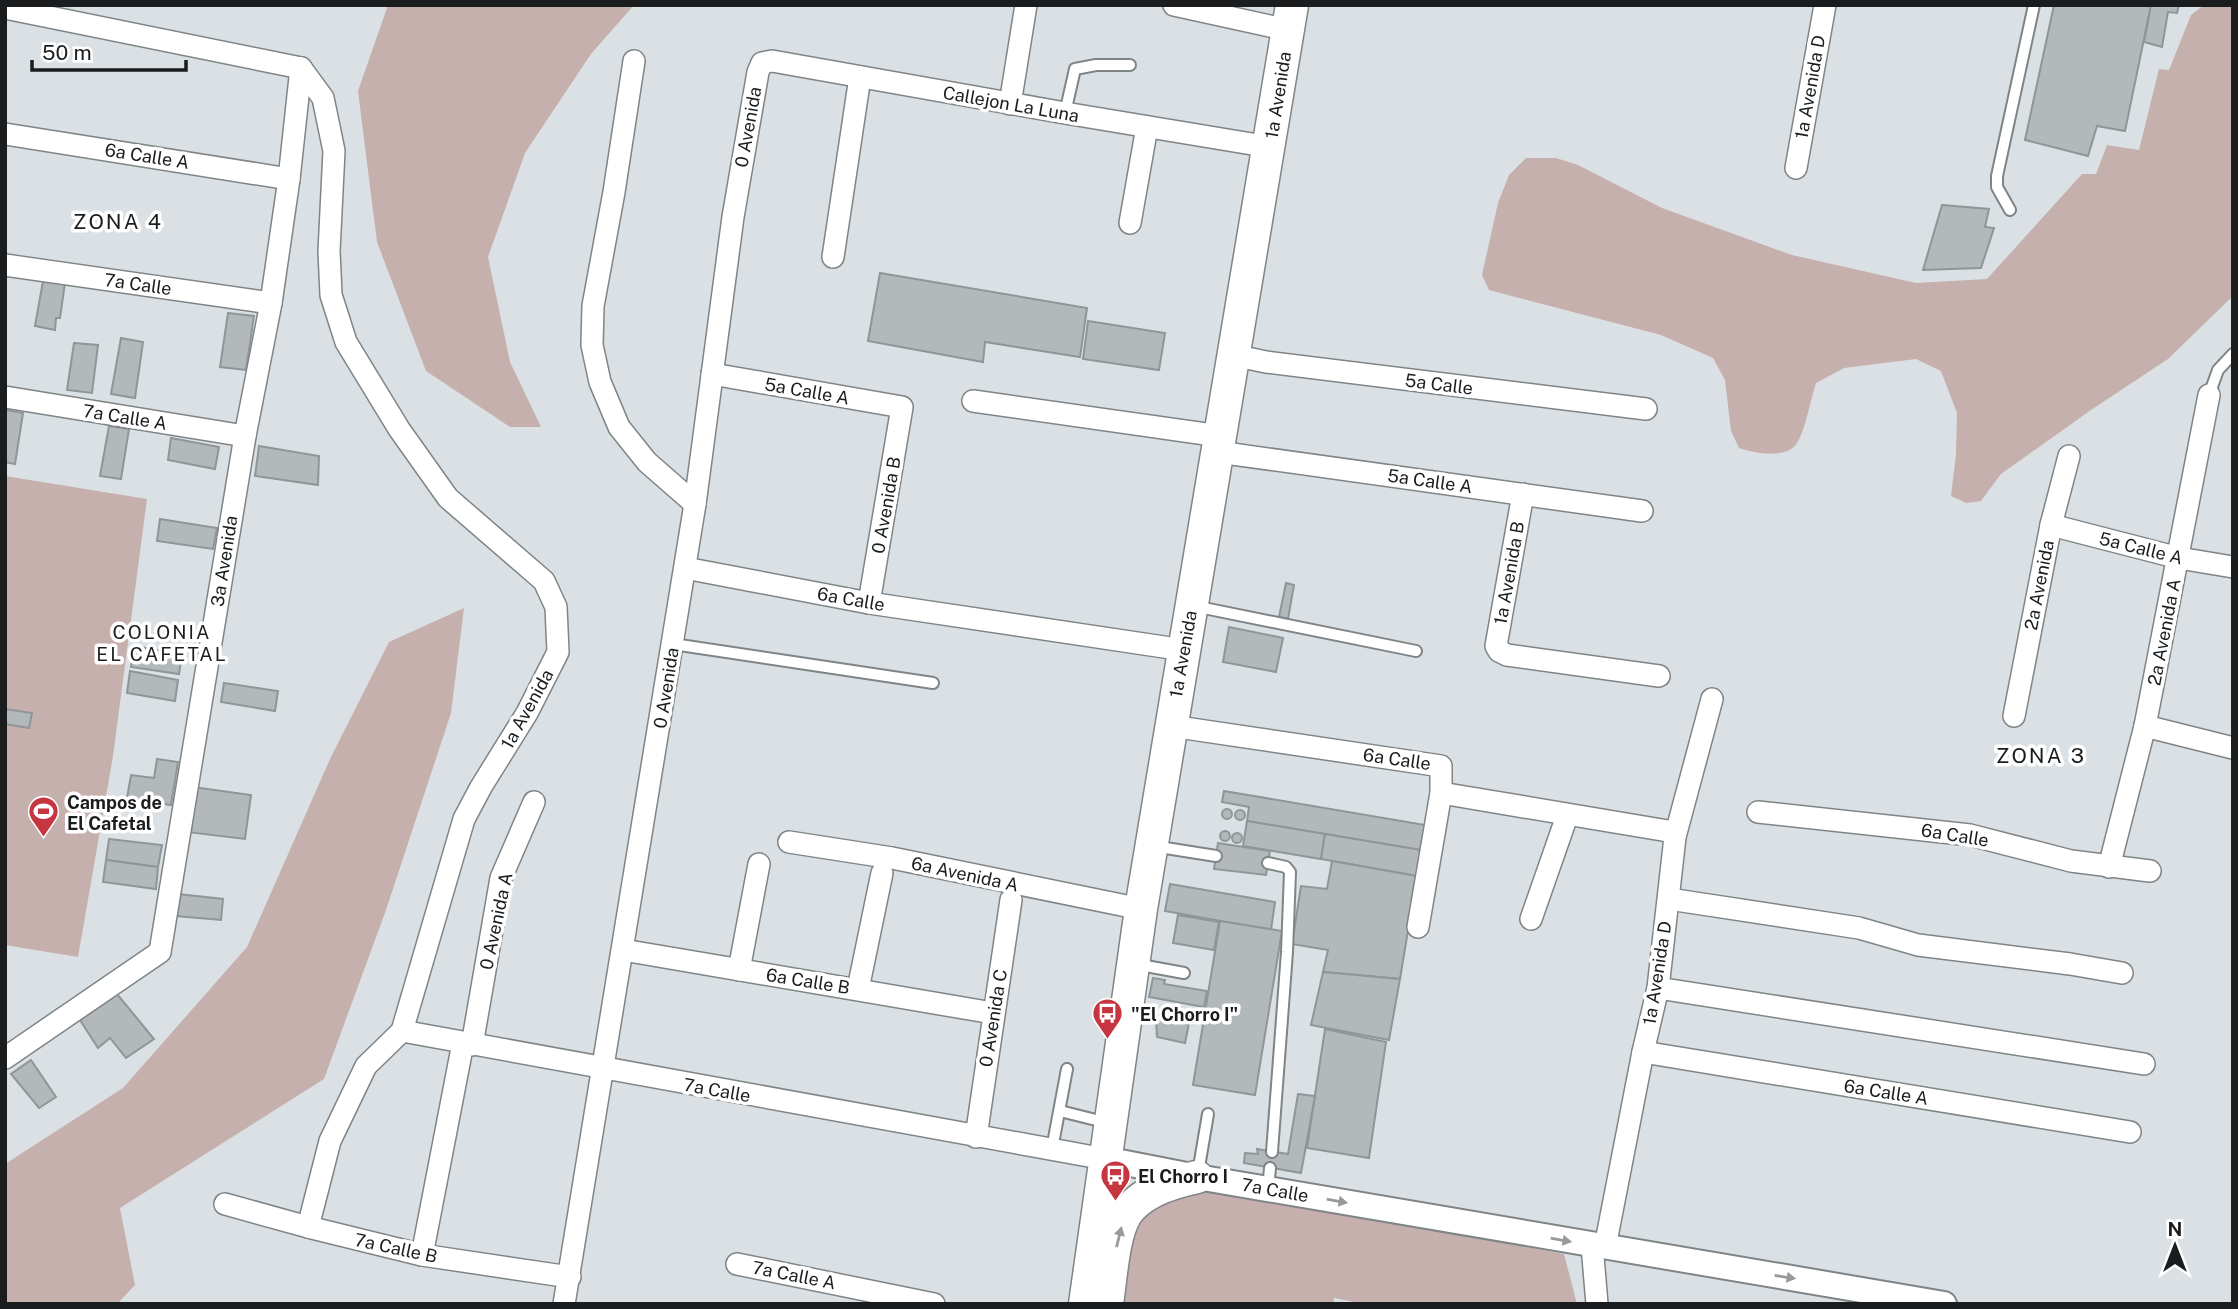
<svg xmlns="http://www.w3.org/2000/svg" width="2238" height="1309" font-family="'Public Sans',sans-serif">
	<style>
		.green { fill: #c6b0ae }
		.building { fill: #b3b8bb; stroke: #909598; stroke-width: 2 }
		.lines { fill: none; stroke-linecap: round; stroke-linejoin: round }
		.service-casing { stroke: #7f8487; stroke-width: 14 }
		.minor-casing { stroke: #7f8487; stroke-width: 24 }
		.tertiary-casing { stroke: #7f8487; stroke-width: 28 }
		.primary-casing { stroke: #7f8487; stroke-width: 35 }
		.service { stroke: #fff; stroke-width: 10 }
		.minor { stroke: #fff; stroke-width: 21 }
		.tertiary { stroke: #fff; stroke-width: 24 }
		.primary { stroke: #fff; stroke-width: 32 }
		.oneway { fill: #989999 }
		.labels { text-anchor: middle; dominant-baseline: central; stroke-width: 7; stroke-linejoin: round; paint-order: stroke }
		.street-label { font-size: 18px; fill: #1a1c1d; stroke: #fff }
		.poi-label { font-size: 18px; font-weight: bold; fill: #1a1c1d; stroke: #fff; text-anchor: start }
		.neighbourhood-label { font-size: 19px; letter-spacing: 2px; fill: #1a1c1d; stroke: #fff }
		.quarter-label { font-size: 21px; letter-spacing: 2px; fill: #1a1c1d; stroke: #fff }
	</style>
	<rect width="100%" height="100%" fill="#dae0e3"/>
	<g class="green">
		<path d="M388 5H634L591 54 525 153 488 257 510 362 541 427H510L426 371 377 242 358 91Z"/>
		<path d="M2204 5H2233V296L2168 359 2091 410 2001 474 1981 501 1966 503 1951 496 1956 454 1957 413 1941 371 1916 359 1844 368 1816 383C1811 398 1805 431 1797 443 1786 460 1754 453 1739 448L1731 431 1725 380 1713 358 1661 335 1489 290 1482 275 1498 203 1509 175 1526 158H1556L1578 165 1662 208 1792 255 1916 283 1987 279 2082 174H2096L2107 145 2139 150 2159 69 2169 70 2191 15Z"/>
		<path d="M5 476 147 499 113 756 78 957 5 945Z"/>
		<path d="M464 608 451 713 386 910 324 1079 120 1208 135 1285 117 1304H5V1164L123 1088 247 947 330 759 389 642Z"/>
		<path d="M1201 1187 1564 1254 1577 1304H1365L1334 1298 1333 1304H1112L1124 1234 1143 1211Z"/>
	</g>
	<g class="building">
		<path d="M2054 5H2151L2125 131 2097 126 2088 156 2025 140Z"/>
		<path d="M2151 5H2179L2177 13 2168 12 2162 47 2144 42Z"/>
		<path d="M1942 205 1989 209 1985 227 1994 228 1981 268 1923 270Z"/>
		<path d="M880 273 1087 308 1080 357 985 342 983 362 868 341Z"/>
		<path d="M43 281 65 283 60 318H56L55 330 35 326Z"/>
		<path d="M228 313 254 316 246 370 220 367Z"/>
		<path d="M1088 321 1165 333 1159 370 1083 359Z"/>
		<path d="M121 338 143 342 135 398 111 394Z"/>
		<path d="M74 343 98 345 92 393 67 390Z"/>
		<path d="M5 410 23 413 15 464 5 462Z"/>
		<path d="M109 426 129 429 121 479 100 476Z"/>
		<path d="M171 438 219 447 215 469 168 460Z"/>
		<path d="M259 446 319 456 318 485 255 476Z"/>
		<path d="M160 519 217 528 213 549 157 541Z"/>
		<path d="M1286 583 1294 585 1288 619 1279 617Z"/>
		<path d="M1229 627 1283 638 1276 672 1223 662Z"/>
		<path d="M134 646 182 654 179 674 131 667Z"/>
		<path d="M130 671 178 680 175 701 127 693Z"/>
		<path d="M224 683 278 691 275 711 221 702Z"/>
		<path d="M5 709 32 713 29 728 5 724Z"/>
		<path d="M157 759 178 762 171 805 127 798 131 775 154 778Z"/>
		<path d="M193 787 251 795 245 839 187 832Z"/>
		<path d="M1224 791 1425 825 1421 850 1247 821 1249 807 1222 802Z"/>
		<circle cx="1227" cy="814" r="5"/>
		<circle cx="1240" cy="815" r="5"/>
		<path d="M1247 821 1325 834 1321 859 1243 846Z"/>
		<circle cx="1225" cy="836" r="5"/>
		<circle cx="1237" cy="838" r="5"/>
		<path d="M1325 834 1421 850 1417 876 1321 859Z"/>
		<path d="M109 839 162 845 158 867 106 860Z"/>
		<path d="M1218 843 1270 851 1266 875 1214 869Z"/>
		<path d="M106 860 158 867 156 889 103 882Z"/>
		<path d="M1332 861 1417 876 1400 979 1323 972 1328 950 1292 944 1301 886 1327 889Z"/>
		<path d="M1170 884 1275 902 1271 930 1165 911Z"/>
		<path d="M178 894 223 899 221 920 176 916Z"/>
		<path d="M1178 915 1219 922 1214 950 1173 943Z"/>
		<path d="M1220 921 1282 931 1255 1095 1193 1085Z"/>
		<path d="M1323 972 1400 979 1389 1040 1311 1025Z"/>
		<path d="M1153 978 1165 980 1164 984 1207 991 1204 1007 1149 997Z"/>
		<path d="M117 994 154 1039 126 1058 110 1038 98 1048 80 1020Z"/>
		<path d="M1163 1008 1191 1013 1185 1043 1157 1037 1156 1019Z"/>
		<path d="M1325 1029 1386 1042 1369 1158 1307 1148Z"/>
		<path d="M31 1060 56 1097 39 1108 11 1074Z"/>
		<path d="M1298 1094 1315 1096 1301 1173 1244 1163 1245 1153 1258 1154 1257 1149 1288 1154Z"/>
	</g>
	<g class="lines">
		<defs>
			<g id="service">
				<path d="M1065 113 1075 69 1096 65H1130"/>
				<path d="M2010 210 1997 187V176L2034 5"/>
				<path d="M2209 395 2218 370 2233 354"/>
				<path d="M1194 606 1416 651"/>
				<path d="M673 644 933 683"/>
				<path d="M1153 846 1216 856"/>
				<path d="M1268 863 1286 867 1290 872 1287 952 1272 1152"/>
				<path d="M1135 964 1184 973"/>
				<path d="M1060 1111 1108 1123"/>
				<path d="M1052 1149 1067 1069"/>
				<path d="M1198 1173 1208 1114"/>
				<path d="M1268 1189 1270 1168"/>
			</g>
			<g id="minor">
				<path d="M1174 5 1288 30"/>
				<path d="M5 8 301 68"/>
				<path d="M634 61 614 192 593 306 592 345 600 382 619 427 647 462 695 504"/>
				<path d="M301 68 323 98 334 151 329 251 331 295 346 342 399 429 448 498 544 581 556 607 558 652 527 713 481 787 464 819 402 1031 366 1066 330 1141 308 1227"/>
				<path d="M1010 104 1026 5"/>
				<path d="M5 134 289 179"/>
				<path d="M1796 168 1825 5"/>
				<path d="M1130 223 1147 127"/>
				<path d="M833 257 860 77"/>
				<path d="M5 265 271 303"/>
				<path d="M1233 355 1266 362 1646 409"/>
				<path d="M712 374 902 407 869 603"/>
				<path d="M5 397 245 436"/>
				<path d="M973 401 1220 436"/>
				<path d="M1218 452 1642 511"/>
				<path d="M1523 494 1496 646 1499 651 1507 655 1659 676"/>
				<path d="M2051 525 2179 558 2233 567"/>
				<path d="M685 568 869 603 1184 650"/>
				<path d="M2014 716 2051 525 2069 456"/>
				<path d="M1171 726 1441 766V793L1418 927"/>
				<path d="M2145 726 2233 748"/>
				<path d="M1441 793 1668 831 1675 837"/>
				<path d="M1758 812 1970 835 2071 861 2150 871"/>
				<path d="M789 842 892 858 1141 909"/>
				<path d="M2109 867 2145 726 2209 395"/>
				<path d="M1669 899 1859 928 1918 945 2070 964 2122 973"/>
				<path d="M1531 919 1567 816"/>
				<path d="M623 950 993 1013"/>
				<path d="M739 970 759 864"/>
				<path d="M1658 988 2144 1064"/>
				<path d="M858 989 882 873"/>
				<path d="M402 1031 1105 1159"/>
				<path d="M472 1045 501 878 534 802"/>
				<path d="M1643 1052 2130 1132"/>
				<path d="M5 1058 160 952 245 436 271 303 289 179 301 68"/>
				<path d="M976 1137 1011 900"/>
				<path d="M225 1204 308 1227 422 1255 570 1277"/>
				<path d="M1592 1245 1597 1304"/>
				<path d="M1605 1247 1643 1052 1658 988 1675 837 1712 699"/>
				<path d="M422 1255 463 1043"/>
				<path d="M737 1264 934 1304"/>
				<path d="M564 1304 695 504 733 217 758 72 762 63 772 61 1065 113 1270 147"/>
			</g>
			<path id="tertiary" d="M1105 1159 1197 1177 1944 1304"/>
			<g id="primary">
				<path d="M1085 1304 1141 909 1292 5"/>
				<path d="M1107 1304C1111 1278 1113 1235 1126 1214 1141 1191 1173 1182 1197 1177"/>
			</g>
		</defs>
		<use href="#service" class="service-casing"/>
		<use href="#minor" class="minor-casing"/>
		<use href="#tertiary" class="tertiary-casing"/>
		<use href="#primary" class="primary-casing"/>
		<use href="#service" class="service"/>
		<use href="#minor" class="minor"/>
		<use href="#tertiary" class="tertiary"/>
		<use href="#primary" class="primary"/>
	</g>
	<defs><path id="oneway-solid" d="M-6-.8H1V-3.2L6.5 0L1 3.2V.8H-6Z" transform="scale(1.75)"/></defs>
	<g class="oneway">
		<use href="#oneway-solid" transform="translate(1337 1201) rotate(10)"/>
		<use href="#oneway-solid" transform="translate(1119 1237) rotate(-76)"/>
		<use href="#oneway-solid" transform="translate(1561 1240) rotate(10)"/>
		<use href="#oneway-solid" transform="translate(1785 1277) rotate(9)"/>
	</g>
	<defs>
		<symbol id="stadium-pin" viewBox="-11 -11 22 30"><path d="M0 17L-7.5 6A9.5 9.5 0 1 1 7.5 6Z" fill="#c63641" stroke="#fff"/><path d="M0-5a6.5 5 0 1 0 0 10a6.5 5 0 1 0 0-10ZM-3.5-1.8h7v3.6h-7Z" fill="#fff"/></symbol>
		<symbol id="bus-pin" viewBox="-11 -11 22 30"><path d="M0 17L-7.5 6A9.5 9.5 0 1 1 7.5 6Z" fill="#c63641" stroke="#fff"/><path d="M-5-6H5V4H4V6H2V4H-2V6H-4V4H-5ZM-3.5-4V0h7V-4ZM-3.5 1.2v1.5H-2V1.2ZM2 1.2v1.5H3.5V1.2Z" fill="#fff"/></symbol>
	</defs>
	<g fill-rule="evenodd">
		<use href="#stadium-pin" x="26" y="794" width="35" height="47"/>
		<use href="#bus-pin" x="1090" y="996" width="35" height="47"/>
		<use href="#bus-pin" x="1098" y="1158" width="35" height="47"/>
	</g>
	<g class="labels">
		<g class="street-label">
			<text transform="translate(1810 87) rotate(-80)">1a Avenida D</text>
			<text transform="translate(1278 95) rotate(-81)">1a Avenida</text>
			<text transform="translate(1011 104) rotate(10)">Callejon La Luna</text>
			<text transform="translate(748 127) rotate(-80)">0 Avenida</text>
			<text transform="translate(147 156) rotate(9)">6a Calle A</text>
			<text transform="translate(138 284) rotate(8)">7a Calle</text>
			<text transform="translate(1439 384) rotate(7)">5a Calle</text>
			<text transform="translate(807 391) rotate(10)">5a Calle A</text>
			<text transform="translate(125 417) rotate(9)">7a Calle A</text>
			<text transform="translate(1430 481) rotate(8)">5a Calle A</text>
			<text transform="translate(886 505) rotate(-80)">0 Avenida B</text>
			<text transform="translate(2141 548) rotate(14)">5a Calle A</text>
			<text transform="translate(224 561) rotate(-81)">3a Avenida</text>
			<text transform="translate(1509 573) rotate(-80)">1a Avenida B</text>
			<text transform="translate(2039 585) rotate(-79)">2a Avenida</text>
			<text transform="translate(851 599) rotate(10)">6a Calle</text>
			<text transform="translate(2164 632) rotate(-79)">2a Avenida A</text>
			<text transform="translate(1183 654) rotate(-80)">1a Avenida</text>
			<text transform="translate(666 688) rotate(-81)">0 Avenida</text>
			<text transform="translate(527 709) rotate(-61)">1a Avenida</text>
			<text transform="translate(1397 759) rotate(8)">6a Calle</text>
			<text transform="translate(1955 835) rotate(9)">6a Calle</text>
			<text transform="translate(965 874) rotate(12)">6a Avenida A</text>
			<text transform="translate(496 921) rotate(-78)">0 Avenida A</text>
			<text transform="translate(1657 973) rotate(-81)">1a Avenida D</text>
			<text transform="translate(808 981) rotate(9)">6a Calle B</text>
			<text transform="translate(993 1018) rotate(-81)">0 Avenida C</text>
			<text transform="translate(717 1090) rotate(10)">7a Calle</text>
			<text transform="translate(1886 1092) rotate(9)">6a Calle A</text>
			<text transform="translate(1275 1190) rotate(10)">7a Calle</text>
			<text transform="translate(396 1248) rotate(12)">7a Calle B</text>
			<text transform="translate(794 1275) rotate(11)">7a Calle A</text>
		</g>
		<g class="poi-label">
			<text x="67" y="802">Campos de<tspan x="67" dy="21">El Cafetal</tspan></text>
			<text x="1131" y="1014">"El Chorro I"</text>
			<text x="1138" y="1176">El Chorro I</text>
		</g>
		<g class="neighbourhood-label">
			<text x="162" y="632">COLONIA<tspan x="162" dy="22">EL CAFETAL</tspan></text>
		</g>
		<g class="quarter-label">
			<text x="118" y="221">ZONA 4</text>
			<text x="2041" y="755">ZONA 3</text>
		</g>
	</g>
	<rect width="2238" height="1309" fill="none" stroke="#1a1c1d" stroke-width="14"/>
	<g transform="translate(2175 1246)" stroke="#ffffff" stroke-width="5" paint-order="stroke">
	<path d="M0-5L12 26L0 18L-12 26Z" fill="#1a1c1d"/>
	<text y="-10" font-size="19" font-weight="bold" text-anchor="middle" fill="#1a1c1d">N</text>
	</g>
	<path d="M32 60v10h154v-10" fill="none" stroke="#1a1c1d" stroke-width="3.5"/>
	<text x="42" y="60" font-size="21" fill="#1a1c1d" stroke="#ffffff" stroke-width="5" paint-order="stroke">50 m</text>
</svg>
